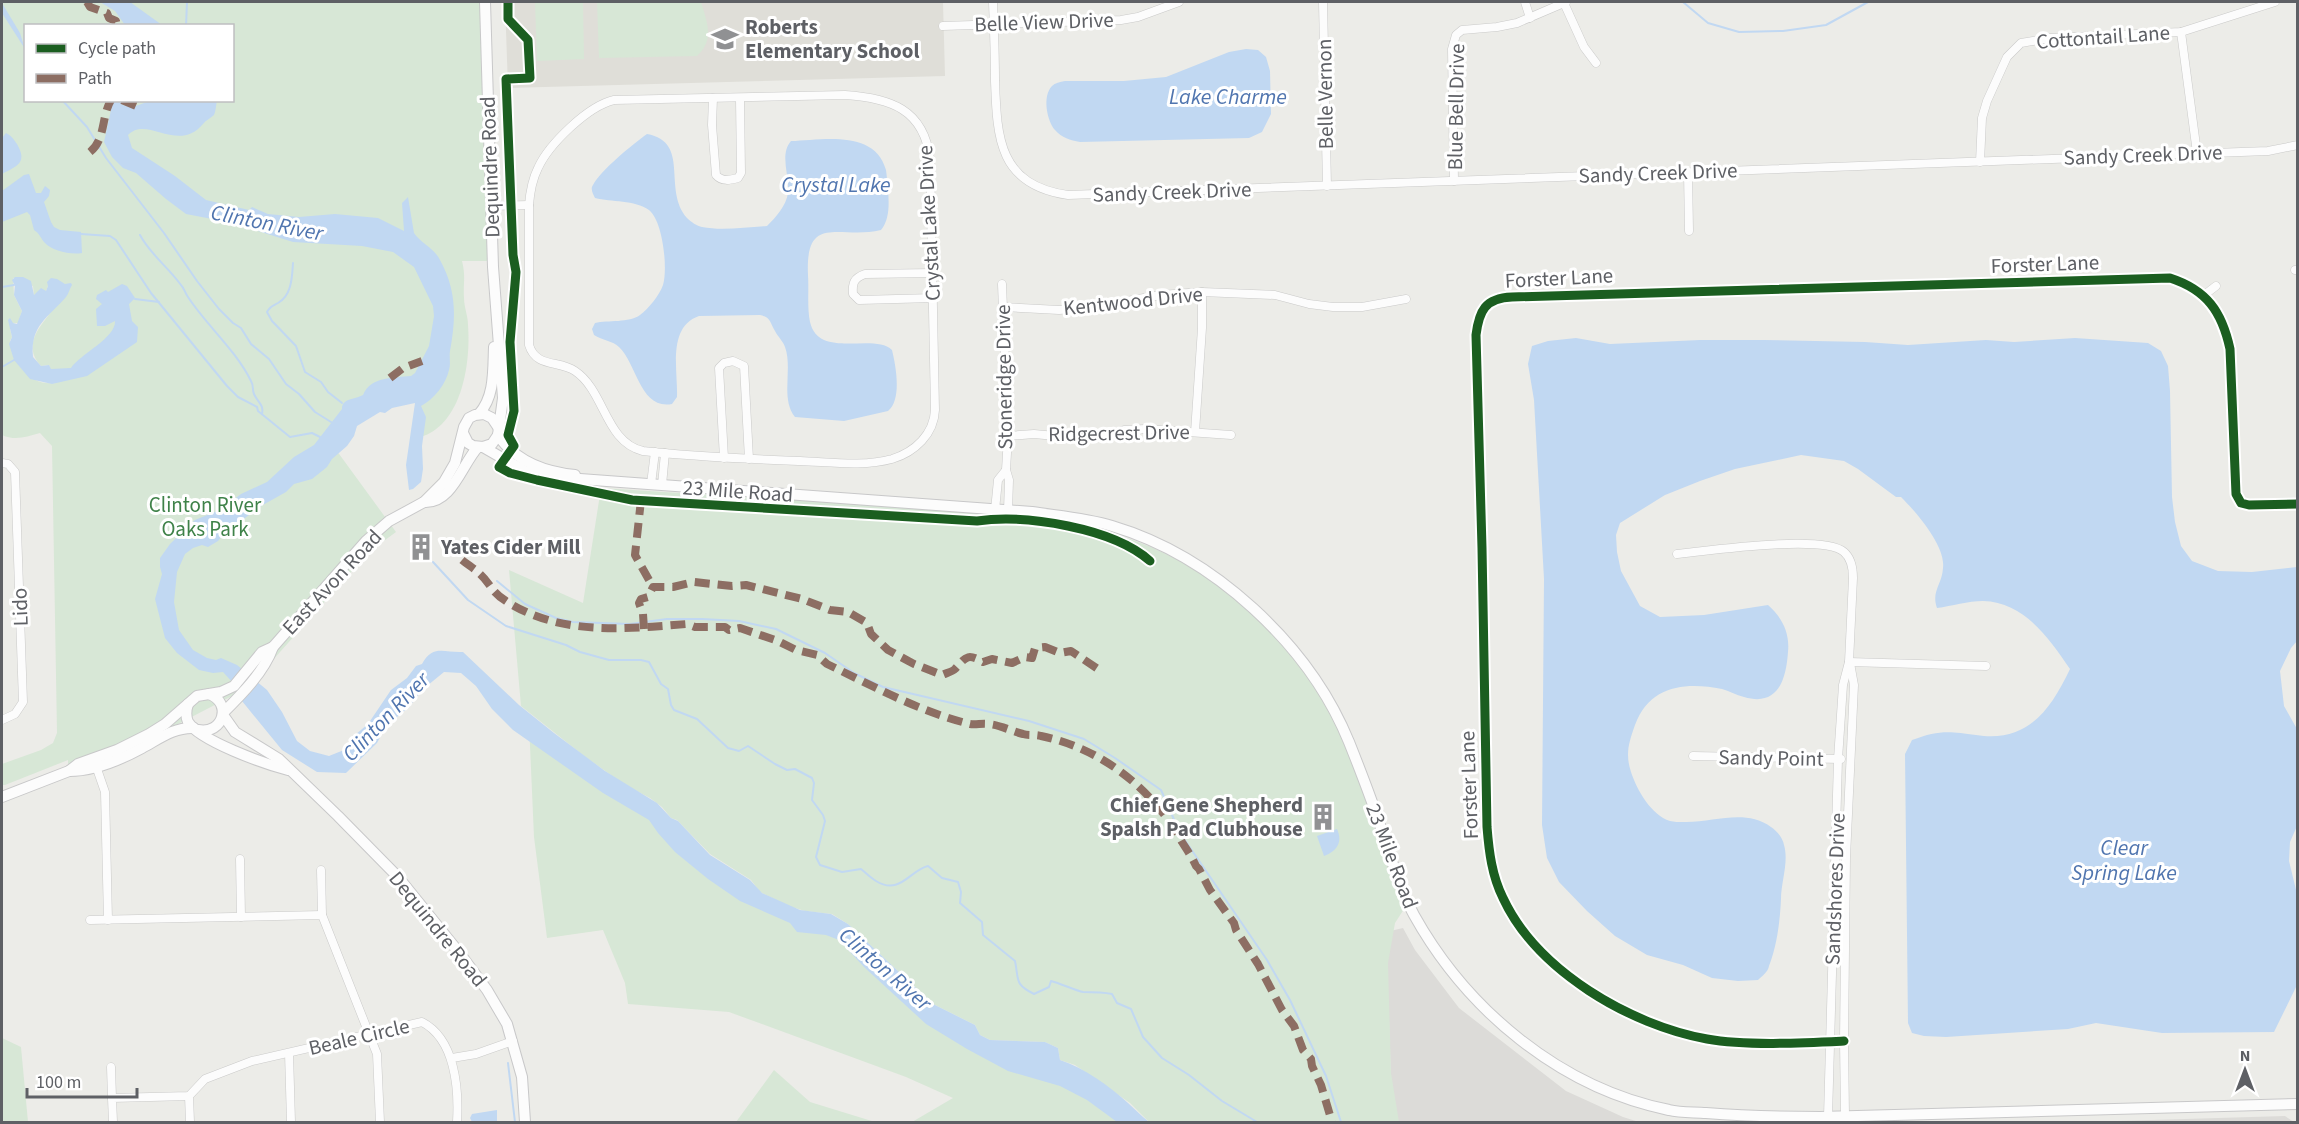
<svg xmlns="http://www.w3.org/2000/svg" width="2299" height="1124" font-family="'Source Sans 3',sans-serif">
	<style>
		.industrial { fill: #dcdbd8 }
		.education { fill: #dfded8 }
		.green { fill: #d7e7d6; fill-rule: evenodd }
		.water { fill: #c1d8f2 }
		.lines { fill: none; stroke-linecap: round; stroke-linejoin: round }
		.stream { stroke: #c1d8f2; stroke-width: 2 }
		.minor-casing { stroke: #cacac9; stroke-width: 9 }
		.secondary-casing { stroke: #c8c8c9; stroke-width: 12 }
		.minor { stroke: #fcfcfc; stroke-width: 8 }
		.secondary { stroke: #fcfcfc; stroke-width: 10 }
		.quiet { stroke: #8d6e63; stroke-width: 8; stroke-dasharray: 15 8; stroke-linecap: butt }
		.cycleway-casing { stroke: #fff; stroke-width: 13 }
		.cycleway { stroke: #1b5e20; stroke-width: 9 }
		.labels { text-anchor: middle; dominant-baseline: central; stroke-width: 6; stroke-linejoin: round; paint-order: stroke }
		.street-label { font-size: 21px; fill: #5e6065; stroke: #fff }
		.poi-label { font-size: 21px; font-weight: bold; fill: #5e6065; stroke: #fff; text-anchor: start }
		.park-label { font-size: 21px; fill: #3f8249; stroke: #fff }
		.water-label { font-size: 22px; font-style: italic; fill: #5075af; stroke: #fff }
	</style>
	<rect width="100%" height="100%" fill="#ecece8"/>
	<g class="industrial">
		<path d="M1403 928 1415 950 1459 1008 1566 1091 1623 1117 1639 1122H1397L1391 1081 1386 932Z"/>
		<path d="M2285 1116 2294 1122H2084Z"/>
	</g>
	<path class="education" d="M505 2H943L945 76 508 88Z"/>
	<g class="green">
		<path d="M2 2H481L493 261H462C466 277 463 283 464 298 464 307 468 316 468 325 471 363 462 428 417 438L422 396 410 380 326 436 396 532 369 552 272 661 232 696 128 750 68 765V760L5 785H2V764L41 750 53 743 57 733 52 446 40 433C26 437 15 441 2 435ZM26 26H232V100H26ZM13 278 33 286 34 295 46 291 48 286 54 308C41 326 21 344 41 366L49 365 50 369H55L56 383C28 386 16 365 10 341L12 337 10 329 13 323H18L22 311 14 295Z"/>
		<path d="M535 2H583L584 59 537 61Z"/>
		<path d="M597 2H701C707 22 715 40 697 56L599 58Z"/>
		<path d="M601 488 1031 515C1077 523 1123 533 1166 554 1244 592 1307 662 1345 740 1353 758 1359 777 1365 796 1379 833 1393 869 1406 906L1395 923 1388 963 1391 1073 1399 1122H1149L1130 1103 1075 1065 1060 1060 1058 1048 1045 1042 990 1040 980 1035 975 1025 933 1004 848 924 832 914 805 911 788 906 760 892 751 880 710 854 677 820 671 818 662 807 650 798 625 785 584 756 521 706 509 570 583 603Z"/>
		<path d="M529 723 780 911 830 927 971 1041 1137 1122H912L953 1098 906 1077 729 1012 628 1004 625 983 603 930 547 938 534 837Z"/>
		<path d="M2 1038 21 1047 28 1122H2Z"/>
		<path d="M774 1070 810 1102 875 1122H736Z"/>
	</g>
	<g class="water">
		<path d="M100 2H130L162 25H125L115 11Z"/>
		<path d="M2 3 20 33 25 49 2 13Z"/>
		<path d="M1246 49 1258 50 1266 57 1270 71 1271 114 1262 132 1249 138 1080 142C1070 140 1062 138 1055 130 1047 121 1042 96 1052 86 1055 83 1060 82 1065 81H1124L1166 77 1229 52Z"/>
		<path d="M113 101H123L121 104C134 111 141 102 153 101 173 97 197 101 217 101 216 104 216 111 214 115 211 118 206 120 203 124 178 154 147 115 128 135L132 148 175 176 206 200 249 210 252 207 268 214 299 217 335 214 378 218 404 231 402 203 408 197 414 233C422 244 434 248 440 260 457 291 456 318 450 351 449 358 451 364 449 370 446 384 434 399 421 406L426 417 422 446 423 469 421 482 413 489 409 490 406 465 415 403 392 408 385 413 380 412 357 426 354 436 347 446 332 459 327 467 312 479 294 484 286 492 261 506 245 518 241 524 226 531 218 541 208 547 202 545 193 548 185 554 177 572 174 602 179 630 193 650 207 658 216 660 221 658 237 665 267 690 282 712 297 741 310 751 329 756 344 750 355 735 368 724 391 690 407 678 416 666 422 664C433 644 444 653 463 652L519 705 554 733 605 771 657 803 671 818 678 821 710 855 750 880 762 893 800 910 831 914 848 924 933 1004 975 1025 980 1035 990 1040 1045 1042 1058 1048 1060 1060C1085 1068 1109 1086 1128 1103 1135 1109 1141 1116 1149 1122H1117L1087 1100 1060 1086 1008 1071 967 1049 926 1024 864 967 839 940 826 935 797 932 790 923 740 901 708 879 675 852 658 833 649 820 603 793 513 730 492 709 476 686 461 673 444 672 422 690 409 707 386 726 377 743 346 773 317 772 282 750 242 701 233 683 223 672 213 673 199 670 177 653 165 638 155 599 162 574 160 567V558L170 544 195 520 220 510 241 494 267 482 294 457 314 445 342 409C342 398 354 400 363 395 371 376 394 378 411 376L415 373 429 346 434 316 433 306 414 267 393 252 362 246 293 242 233 223 186 214 166 199 136 173 123 168 112 157 104 142Z"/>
		<path d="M6 133C12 136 13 139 17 144 28 163 17 166 2 174V138Z"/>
		<path d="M647 134C691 142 662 189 687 218 691 222 697 226 702 227 722 231 747 227 767 226 776 217 786 206 788 193 790 176 779 155 791 141 822 140 875 129 886 170 887 176 887 183 888 189 889 203 890 219 881 230 840 240 805 212 808 275 809 290 807 308 810 322 819 360 874 332 892 350 896 366 902 400 888 411L844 421 795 417C780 398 793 369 785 347 783 341 778 337 775 331 770 323 771 317 760 315L699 316C667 327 678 371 677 397L672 404C640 410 637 364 619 347 613 341 602 340 594 335L592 329 595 323C608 320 629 323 640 315 649 308 659 296 663 285 668 269 663 221 649 210 635 200 611 202 595 198 593 194 590 189 593 185 600 171 633 144 647 134Z"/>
		<path d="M29 174 36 193H41L45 186 50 190 49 196 44 202 51 222 54 227 60 230 81 232 82 253C70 255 52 251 44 242 40 237 40 234 34 230L30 215 27 212 2 222V191L24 175Z"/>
		<path d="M23 277 31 281 34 295 41 288 46 291 48 286 47 282 51 278 57 279 65 284 71 283 72 285C69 290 69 293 66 297 48 318 30 325 33 357L41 366 49 365 51 369 71 368C80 354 116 338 115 321L105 326H97L96 309 102 304 96 299 97 295 106 290 108 292 122 284 127 286 135 298 129 304 132 321 138 327 137 342 87 376 52 384 30 379 14 360 9 344 12 337 8 320 10 318 13 323 17 324 22 311 14 295 15 286 12 280 15 277Z"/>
		<path d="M1576 338 1610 344 1700 340H1764L1865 342 1908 345 1986 340 2014 342 2075 338 2148 343 2161 351 2168 366 2170 391 2172 497 2175 522 2181 546 2192 561 2218 571 2252 572 2297 567V641L2291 648 2280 671 2284 706 2297 729V826L2290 842 2289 861 2297 894V985L2274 1032 2162 1033 2096 1023 2068 1029 1946 1037 1924 1036 1912 1033 1908 1023 1905 754 1912 740C1938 730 1949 731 1976 735 2027 743 2050 711 2070 669 2049 638 2024 602 1983 601 1968 601 1952 606 1937 608 1931 591 1942 585 1943 568 1946 546 1916 512 1901 497H1896L1858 469 1844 461 1801 455 1735 469 1700 481 1665 495 1620 523 1616 535 1617 552 1621 571 1640 606 1660 617 1704 615 1768 605C1782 617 1790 633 1788 652 1786 680 1778 707 1744 697 1736 695 1729 691 1722 689 1686 682 1650 685 1635 725 1629 742 1625 754 1631 772 1637 790 1651 815 1670 821 1674 822 1679 822 1683 822 1714 823 1744 808 1771 827 1777 831 1783 838 1784 845 1789 862 1781 882 1781 899 1780 921 1777 946 1769 966 1768 972 1762 976 1758 980L1738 981 1712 978 1683 965 1647 955 1615 936 1587 911 1559 882 1547 858 1542 825 1544 579 1534 400 1528 364 1532 346 1548 341Z"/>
		<path d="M1337 829C1343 842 1337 851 1324 856L1317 836Z"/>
		<path d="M497 1110V1121L472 1122 470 1118 472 1114Z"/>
	</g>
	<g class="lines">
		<g class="stream">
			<path d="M1683 2 1708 23 1739 32 1783 31 1826 25 1868 2"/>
			<path d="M186 26 187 2"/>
			<path d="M62 100 87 127 106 158 164 233 197 281 219 309 233 323 241 328 251 344 269 359 286 384 299 394 315 412 331 422"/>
			<path d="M81 234 110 236 116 240 151 293 227 386 238 397 257 407 258 411 290 437 312 433 320 437"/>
			<path d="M140 235C150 254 168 267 181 285 184 288 185 293 188 297 207 326 235 349 251 381 254 386 252 390 254 394 258 403 264 404 262 414"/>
			<path d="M293 263C292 277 292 295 278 303 273 306 270 306 267 312L272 321 296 346 305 372 321 382 328 392 342 403"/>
			<path d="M2 287 14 285"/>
			<path d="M135 299 159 302"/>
			<path d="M2 367 14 360"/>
			<path d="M433 562 468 600 506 626 566 645 580 652 609 660H641L649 662 661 684 668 689 671 705 674 710 697 719 728 748 739 751 748 746 775 764 787 770 795 769 812 778 814 783 812 800 823 815 825 821 816 857 820 865 842 872 861 869C866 873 871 878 876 881 900 896 910 870 928 866L942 878 958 882 961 892 960 903 982 922 983 935 1015 961C1019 980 1014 984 1034 994L1049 987 1051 981C1059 983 1077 991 1083 992 1093 992 1102 992 1112 994L1117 1003 1131 1009 1143 1037 1162 1058 1189 1075 1222 1101 1257 1122"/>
			<path d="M497 581 525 604 556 618 573 622 630 624 667 619H702L739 621 776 629 825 653 854 673 883 687 1029 721 1084 739 1115 758 1161 790 1180 833 1267 960 1290 1000 1326 1076 1341 1122"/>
			<path d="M508 1063 515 1122"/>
		</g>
		<defs>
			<g id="minor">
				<path d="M993 2C994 28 995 54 995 81 997 139 999 185 1068 195L2268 151 2298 145"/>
				<path d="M1323 2 1327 186"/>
				<path d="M1525 2 1530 18"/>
				<path d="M1564 3 1584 47 1596 63"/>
				<path d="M943 26 1121 20 1138 17 1179 2"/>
				<path d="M2181 32 2197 153"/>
				<path d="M845 95C890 98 924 109 930 159L935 410C934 434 915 452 892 459 863 467 830 462 800 461 748 459 695 457 643 451 605 442 605 391 575 371 559 360 536 368 529 345V205C530 192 532 180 538 168 549 144 588 106 614 100Z"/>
				<path d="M713 98 712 125 716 175C722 182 730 180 738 178L741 173 740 99"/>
				<path d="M1980 162 1982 118 1987 101 2007 57 2021 43 2050 38 2181 32 2275 2"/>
				<path d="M1688 172 1689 231"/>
				<path d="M1454 181 1452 49 1456 35 1462 30 1497 27 1517 23 1566 2"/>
				<path d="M492 206 529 205"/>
				<path d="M2295 270H2298"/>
				<path d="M933 273 865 274C854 278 852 283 853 294L859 300 934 298"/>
				<path d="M1002 284 1008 436 1006 470 1009 480 1008 511"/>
				<path d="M2203 296 2216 286"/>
				<path d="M1002 307 1059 310 1087 308 1161 295 1202 292 1275 295 1309 304 1333 307H1362L1406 299"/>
				<path d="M1195 432 1202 328V292"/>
				<path d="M1008 436 1034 434 1077 438 1101 436 1124 430 1145 429 1231 435"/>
				<path d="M724 458 719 368 724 363 733 361 744 366 749 459"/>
				<path d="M2 463 8 464 15 472 23 702 15 714 2 720"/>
				<path d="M651 484 655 452"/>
				<path d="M662 485 665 453"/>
				<path d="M995 510 998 480 1006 470"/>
				<path d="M1677 554C1707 551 1823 534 1844 552 1851 558 1853 569 1853 578L1849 662 1843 685 1838 759 1828 1117"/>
				<path d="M1849 662 1986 666"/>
				<path d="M1693 756 1841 759"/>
				<path d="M96 766 105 792 108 920"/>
				<path d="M240 859 241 917"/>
				<path d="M321 870 322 915"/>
				<path d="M90 920 322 915 377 1054 380 1122"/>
				<path d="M1844 1041C1803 1043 1746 1046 1707 1039 1630 1025 1537 971 1503 898 1492 876 1489 852 1487 827L1482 548 1476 335C1479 311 1485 298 1512 297L2170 278C2207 290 2222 312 2230 349L2236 494 2241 503 2249 505 2298 504"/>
				<path d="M289 1053 291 1122"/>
				<path d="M452 1058 476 1054 513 1041"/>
				<path d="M111 1067 112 1098"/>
				<path d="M189 1096 190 1122"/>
				<path d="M1845 1116 1844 1041 1846 857 1854 685 1850 663"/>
				<path d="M113 1122 112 1098 189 1096 205 1079 252 1061 422 1022C455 1039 459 1088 457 1122"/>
			</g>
			<g id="secondary">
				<path d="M479 414C495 396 493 370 494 347"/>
				<path d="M463 433 468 443 473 446 483 447 492 444 498 435 503 398 493 267 485 2"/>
				<path d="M498 435C515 461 545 472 575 475"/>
				<path d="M483 447 525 471 547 478 575 482 580 479 607 481 1032 512C1058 516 1086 518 1112 526 1213 556 1309 644 1349 742 1361 772 1373 803 1383 834 1392 861 1400 889 1414 915 1467 1010 1560 1088 1669 1110 1681 1113 1694 1112 1706 1113 1744 1116 1782 1117 1820 1117L2298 1104"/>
				<path d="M424 502C452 504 462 464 478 447"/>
				<path d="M188 704C186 710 185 715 188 722 200 741 265 764 288 770"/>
				<path d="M223 713C242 694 264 672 273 647L366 541 389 521 424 502 444 482 455 463 464 427 469 418 475 415 484 414 492 418 498 427"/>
				<path d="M223 715 235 732 279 759 338 816 398 877 461 955 487 990 507 1024 522 1077 525 1122"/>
				<path d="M198 730C223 735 233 703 209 694"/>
				<path d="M69 771C93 771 120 760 142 748 159 739 174 727 194 728"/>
				<path d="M2 797 69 771 78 764 117 750 149 734 165 724 197 696 221 692 234 686 262 652 273 647"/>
			</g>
		</defs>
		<use href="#minor" class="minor-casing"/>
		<use href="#secondary" class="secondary-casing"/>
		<use href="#minor" class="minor"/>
		<use href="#secondary" class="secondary"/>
		<g class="quiet">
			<path d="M87 2 90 7 107 13 109 18 116 21 117 26"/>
			<path d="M122 100 136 106 141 100"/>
			<path d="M90 152C106 139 101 117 111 100"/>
			<path d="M390 378 403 368 422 361"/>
			<path d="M641 500 635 555 653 587"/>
			<path d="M462 560C468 565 475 569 480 574 491 584 491 592 506 601 560 636 625 629 687 624L695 627H725L729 630 740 628 778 641 796 650 817 655 827 664C873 686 920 712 970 724 976 725 982 723 988 724 1000 725 1011 731 1023 734 1029 736 1035 734 1041 736 1101 748 1153 789 1182 842 1187 850 1192 857 1196 866L1199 869 1210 890 1234 923 1236 930 1258 964 1282 1010 1294 1026 1303 1050 1311 1059 1312 1066 1321 1085 1332 1122"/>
			<path d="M644 629 643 614 639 603 641 599 648 597 653 587H673L694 582 732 586 746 585 802 599 830 610 848 612 867 623 871 634 888 650 914 664 942 675C946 673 952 672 955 669 966 657 967 653 983 662L992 659 1012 663 1025 657 1032 658 1035 648 1045 647 1060 653 1071 651 1098 669"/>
		</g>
		<defs>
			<g id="cycleway">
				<path d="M508 2V19L528 40 530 78 506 79 513 255 516 272 510 342 514 411 508 435 514 446 499 467 510 473 537 480 632 500 977 521C1026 514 1113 528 1150 561"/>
				<path d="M1844 1041C1803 1043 1746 1046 1707 1039 1630 1025 1537 971 1503 898 1492 876 1489 852 1487 827L1482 548 1476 335C1479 311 1485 298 1512 297L2170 278C2207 290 2222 312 2230 349L2236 494 2241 503 2249 505 2298 504"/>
			</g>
		</defs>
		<use href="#cycleway" class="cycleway-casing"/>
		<use href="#cycleway" class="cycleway"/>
	</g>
	<defs>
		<symbol id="school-bare" viewBox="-9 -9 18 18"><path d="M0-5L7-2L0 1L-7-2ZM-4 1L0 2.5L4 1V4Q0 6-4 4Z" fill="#909193" stroke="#fff" stroke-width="2.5" paint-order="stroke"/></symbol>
		<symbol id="building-bare" viewBox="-9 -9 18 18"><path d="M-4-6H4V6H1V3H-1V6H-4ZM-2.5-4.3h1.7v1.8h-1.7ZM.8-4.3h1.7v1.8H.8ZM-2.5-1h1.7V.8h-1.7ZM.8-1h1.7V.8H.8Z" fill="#909193" stroke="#fff" stroke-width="2.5" paint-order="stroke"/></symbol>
	</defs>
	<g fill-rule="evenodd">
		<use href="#school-bare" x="706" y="20" width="38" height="38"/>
		<use href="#building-bare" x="402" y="528" width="38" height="38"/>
		<use href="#building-bare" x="1304" y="798" width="38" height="38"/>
	</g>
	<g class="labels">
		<g class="street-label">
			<text transform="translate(1044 22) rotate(-2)">Belle View Drive</text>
			<text transform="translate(2103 37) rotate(-4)">Cottontail Lane</text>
			<text transform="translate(1325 94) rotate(-91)">Belle Vernon</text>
			<text transform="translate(1456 107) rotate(-89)">Blue Bell Drive</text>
			<text transform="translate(2143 155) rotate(-2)">Sandy Creek Drive</text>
			<text transform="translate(490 167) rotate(-92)">Dequindre Road</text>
			<text transform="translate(1658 173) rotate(-2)">Sandy Creek Drive</text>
			<text transform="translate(1172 192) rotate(-2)">Sandy Creek Drive</text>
			<text transform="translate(929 223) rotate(-93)">Crystal Lake Drive</text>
			<text transform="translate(2045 264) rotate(-2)">Forster Lane</text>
			<text transform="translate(1559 278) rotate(-3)">Forster Lane</text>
			<text transform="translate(1133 301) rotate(-6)">Kentwood Drive</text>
			<text transform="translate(1004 377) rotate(-91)">Stoneridge Drive</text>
			<text transform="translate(1119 433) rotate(-1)">Ridgecrest Drive</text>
			<text transform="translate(738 491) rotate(4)">23 Mile Road</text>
			<text transform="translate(332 582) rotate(-47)">East Avon Road</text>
			<text transform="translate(20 607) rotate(-92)">Lido</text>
			<text transform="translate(1771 758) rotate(1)">Sandy Point</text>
			<text transform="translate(1469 785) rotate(-92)">Forster Lane</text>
			<text transform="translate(1392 856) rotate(69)">23 Mile Road</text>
			<text transform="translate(1835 889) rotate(-88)">Sandshores Drive</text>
			<text transform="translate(438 929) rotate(51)">Dequindre Road</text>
			<text transform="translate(359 1037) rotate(-13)">Beale Circle</text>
		</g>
		<g class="poi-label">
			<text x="745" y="27">Roberts<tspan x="745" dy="24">Elementary School</tspan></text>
			<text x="441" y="547">Yates Cider Mill</text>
			<text x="1303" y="805" text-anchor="end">Chief Gene Shepherd<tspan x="1303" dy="24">Spalsh Pad Clubhouse</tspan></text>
		</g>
		<g class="park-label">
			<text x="205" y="505">Clinton River<tspan x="205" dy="24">Oaks Park</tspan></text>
		</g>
		<g class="water-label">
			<text x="1228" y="97">Lake Charme</text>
			<text x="836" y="185">Crystal Lake</text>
			<text transform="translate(267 223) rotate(11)">Clinton River</text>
			<text transform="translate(386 717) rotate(-46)">Clinton River</text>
			<text x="2124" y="848">Clear<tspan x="2124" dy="25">Spring Lake</tspan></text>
			<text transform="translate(885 969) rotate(41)">Clinton River</text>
		</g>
	</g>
	<rect width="2299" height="1124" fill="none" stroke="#5e6065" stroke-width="6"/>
	<rect x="24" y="24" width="210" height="78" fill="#ffffff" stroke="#bfbfc1" stroke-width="1.5"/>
	<rect x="36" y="44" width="30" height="9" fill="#1b5e20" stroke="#bfbfc1" stroke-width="1.5"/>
	<text x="78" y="54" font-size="18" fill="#5e6065">Cycle path</text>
	<rect x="36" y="74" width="30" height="9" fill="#8d6e63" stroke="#bfbfc1" stroke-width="1.5"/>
	<text x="78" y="84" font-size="18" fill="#5e6065">Path</text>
	<g transform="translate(2245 1070)" stroke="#ffffff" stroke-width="4.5" paint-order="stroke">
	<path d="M0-4.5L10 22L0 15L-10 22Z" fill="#5e6065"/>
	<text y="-9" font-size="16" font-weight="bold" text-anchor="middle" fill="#5e6065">N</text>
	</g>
	<path d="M27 1088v9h110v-9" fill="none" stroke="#5e6065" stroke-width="3"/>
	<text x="36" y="1088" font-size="18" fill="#5e6065" stroke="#ffffff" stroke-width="4.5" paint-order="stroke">100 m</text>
</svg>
